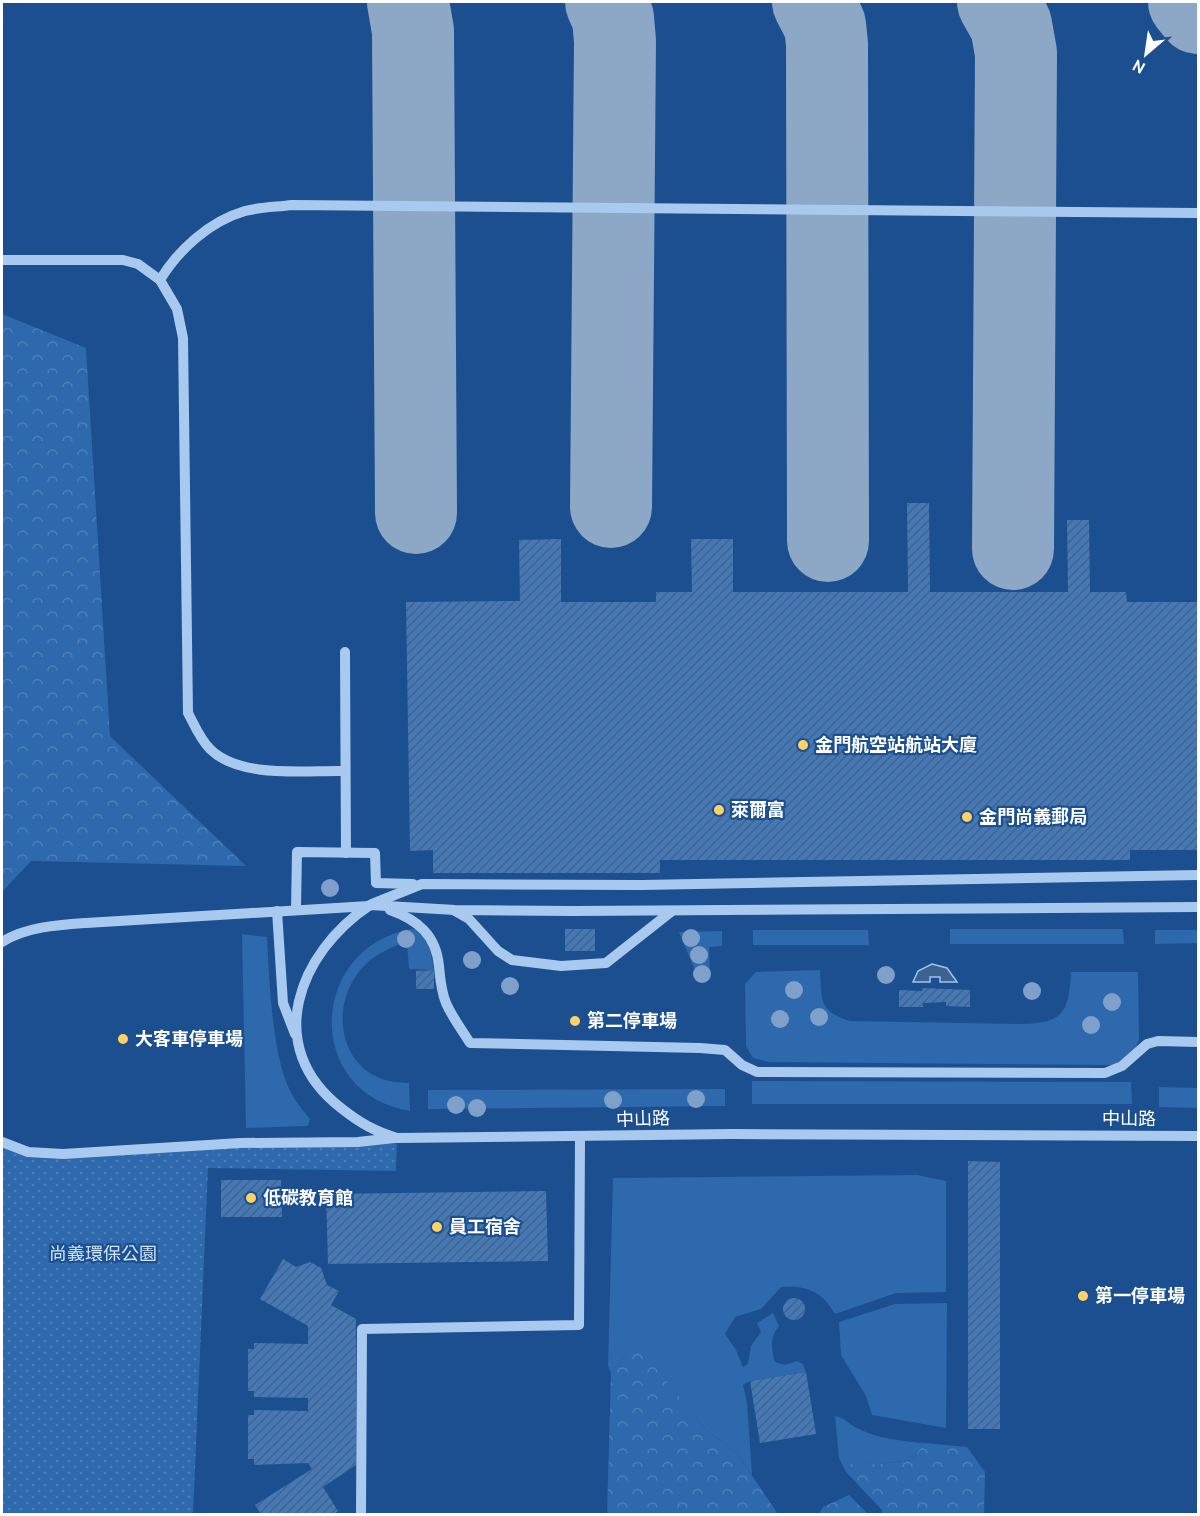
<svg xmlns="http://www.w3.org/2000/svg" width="1200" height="1516" font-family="Cabin,'Noto Sans TC',sans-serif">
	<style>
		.grass { fill: #2e69ad }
		.forest { fill: url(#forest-crowns) }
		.park { fill: url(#park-dots) }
		.water { fill: #3c6290; stroke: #9cc4f0; stroke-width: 1.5 }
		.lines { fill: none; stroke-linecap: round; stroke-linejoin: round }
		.taxiway { stroke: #8da7c7; stroke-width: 82 }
		.building { fill: url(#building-hatch) }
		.minor { stroke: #a9c9ee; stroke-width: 10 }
		.tree { fill: #7ea0ca }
		.poi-dot { fill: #ffd166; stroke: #1b4f8f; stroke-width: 2 }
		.labels { text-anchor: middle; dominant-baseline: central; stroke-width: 4.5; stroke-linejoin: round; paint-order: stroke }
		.poi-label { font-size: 18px; font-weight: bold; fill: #fff; stroke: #1b4f8f; text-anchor: start }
		.street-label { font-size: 18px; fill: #fff; stroke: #1b4f8f }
		.park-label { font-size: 18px; fill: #cfe3fa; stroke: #1b4f8f }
	</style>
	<defs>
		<pattern id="forest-crowns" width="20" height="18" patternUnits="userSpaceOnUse" patternTransform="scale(1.5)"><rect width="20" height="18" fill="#2e69ad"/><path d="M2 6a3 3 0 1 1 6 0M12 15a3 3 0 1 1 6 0" fill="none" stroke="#4d80b9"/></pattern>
		<pattern id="park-dots" width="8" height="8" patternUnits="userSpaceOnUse" patternTransform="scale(1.5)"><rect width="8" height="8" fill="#2e69ad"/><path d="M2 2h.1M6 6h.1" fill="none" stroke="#4d80b9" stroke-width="1.8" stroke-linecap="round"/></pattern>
		<pattern id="building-hatch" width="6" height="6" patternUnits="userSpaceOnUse" patternTransform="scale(1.5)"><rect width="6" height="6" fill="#4478b7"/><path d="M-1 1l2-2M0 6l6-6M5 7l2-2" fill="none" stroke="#486282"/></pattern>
	</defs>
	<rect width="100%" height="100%" fill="#1b4f8f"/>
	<g class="grass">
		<path d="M418 928 430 949 434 970 409 969 407 943C397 944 389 949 381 953 322 986 331 1085 409 1083L410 1111C300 1093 309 941 418 928Z"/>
		<path d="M950 929H1123L1124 944H950Z"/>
		<path d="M753 930H868L869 945H753Z"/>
		<path d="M1155 930H1198V943L1155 944Z"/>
		<path d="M722 931V946L709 947 710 980H699L679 932Z"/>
		<path d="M242 934 267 937C269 976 272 1048 287 1084 292 1097 301 1108 310 1119L308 1126 246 1128Z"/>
		<path d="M820 970C822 1000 818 1011 850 1021L1018 1024C1061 1024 1069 1015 1071 972H1138L1139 1040 1132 1055 1113 1065 769 1062 753 1058 746 1046 745 984 756 972Z"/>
		<path d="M752 1081 1131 1082 1132 1104H752Z"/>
		<path d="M1159 1087 1198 1088V1108L1159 1107Z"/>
		<path d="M725 1089V1106L428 1109V1090Z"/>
		<path d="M917 1175 946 1181V1292L896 1293 835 1314C822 1291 806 1285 781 1287L761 1309 735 1317 725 1334 736 1350 743 1367 748 1364 751 1346 761 1332 757 1323 773 1313 779 1326C770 1336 771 1350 775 1362L785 1365 797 1361 803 1364 806 1372 750 1381 743 1385 747 1402 752 1475 737 1453 706 1430 644 1353 629 1351 611 1373 608 1366 613 1178Z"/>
		<path d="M947 1303 946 1428 872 1415 866 1396 841 1355 839 1322 895 1304Z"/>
		<path d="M835 1416C846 1418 849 1425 859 1429 880 1439 901 1441 924 1443L912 1460 878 1464 852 1463 846 1472 839 1458Z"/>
	</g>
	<g class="forest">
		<path d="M2 314 86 348 110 736 246 866 31 861 2 892Z"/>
		<path d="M642 1350 706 1430 737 1453 778 1514H607L611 1373 629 1351Z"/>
		<path d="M924 1443 967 1447 985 1472 984 1514H882V1510L846 1472 852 1462 878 1464 912 1460Z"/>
		<path d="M849 1495 868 1514H819L823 1507Z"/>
	</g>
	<path class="park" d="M397 1138 396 1171 208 1168 193 1514H2V1142L28 1152Z"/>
	<path class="water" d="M932 964 947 968 957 982H940V977H930V982H913L918 971Z"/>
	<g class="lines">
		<g class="taxiway">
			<path d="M408 2 413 31 416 513"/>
			<path d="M606 2 613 18 615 41 611 507"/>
			<path d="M813 2 825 25 827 44 828 541"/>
			<path d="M998 2 1011 25 1016 53 1013 549"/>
			<path d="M1189 2 1198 13"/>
		</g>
	</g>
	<g class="building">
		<path d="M907 503H929L930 592H1068L1067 520H1089L1090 592H1126L1127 602H1198V850H1130V860H660V873H433V850L410 851 406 602 520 601 519 540 561 539V602H656V592H692L691 539H733V592H908Z"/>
		<rect x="565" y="929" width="30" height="22"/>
		<path d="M434 970V989H416V971Z"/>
		<path d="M923 988 970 990V1007L946 1006V1002L923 1003V1007H899V990L922 991Z"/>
		<path d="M968 1161 1000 1162V1429H968Z"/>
		<path d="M221 1180H281L282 1217H221Z"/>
		<path d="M546 1191 548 1261 328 1264 326 1194Z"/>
		<path d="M283 1259 296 1267 310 1262 321 1268 327 1285 339 1291 331 1305 356 1319V1465L323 1487 338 1511 334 1514H261L255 1505 312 1469 308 1463 254 1465V1459H248V1415H254V1410L308 1411V1398L254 1397V1391H248V1349H254V1343L308 1344V1326L260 1299Z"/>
		<circle cx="794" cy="1309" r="11"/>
		<path d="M806 1372 816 1434 760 1443 750 1381Z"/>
	</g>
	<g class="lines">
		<g class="minor">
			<path d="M2 260H123L138 264 160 280"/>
			<path d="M345 652 346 853"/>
			<path d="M345 771C305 770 240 779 210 749 200 739 195 726 188 713L183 338 177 309 160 280C178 250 210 221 245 211 260 207 277 207 292 205L1198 213"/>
			<path d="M372 904 422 884 642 885 1198 875"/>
			<path d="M1198 907 574 911 455 910 370 905C298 953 262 1047 341 1108 360 1123 374 1131 397 1138L732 1134 1198 1136"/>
			<path d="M296 909 297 852 375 853 376 883 413 884"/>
			<path d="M390 910C418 920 436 935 439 966 440 978 441 991 446 1003 452 1017 462 1030 470 1043L700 1048 725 1050 742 1065 757 1072 1105 1073 1122 1066 1147 1044 1158 1041 1198 1042"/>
			<path d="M277 911 283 1003 295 1034"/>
			<path d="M455 911 469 919 498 951 512 960 561 966 606 963 672 911"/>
			<path d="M2 942C26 927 57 925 86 923L369 906"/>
			<path d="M2 1142 28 1152 63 1154 240 1143 358 1142 394 1138"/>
			<path d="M361 1514 362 1329 579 1325 580 1138"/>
		</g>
	</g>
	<g class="tree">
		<circle cx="330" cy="888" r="9"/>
		<circle cx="691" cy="938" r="9"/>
		<circle cx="406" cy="939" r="9"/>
		<circle cx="699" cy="955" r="9"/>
		<circle cx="472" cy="960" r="9"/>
		<circle cx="702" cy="974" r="9"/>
		<circle cx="886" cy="975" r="9"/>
		<circle cx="510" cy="986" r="9"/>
		<circle cx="794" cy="990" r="9"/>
		<circle cx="1032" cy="991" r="9"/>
		<circle cx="1112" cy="1002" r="9"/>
		<circle cx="819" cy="1017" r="9"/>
		<circle cx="780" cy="1019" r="9"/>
		<circle cx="1091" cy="1025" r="9"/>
		<circle cx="696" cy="1099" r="9"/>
		<circle cx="613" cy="1100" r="9"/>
		<circle cx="456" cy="1105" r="9"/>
		<circle cx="477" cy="1108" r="9"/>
	</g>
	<g class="poi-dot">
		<circle cx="803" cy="745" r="6"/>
		<circle cx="719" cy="810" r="6"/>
		<circle cx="967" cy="817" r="6"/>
		<circle cx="575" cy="1021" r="6"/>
		<circle cx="123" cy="1039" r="6"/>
		<circle cx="251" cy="1198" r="6"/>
		<circle cx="437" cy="1227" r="6"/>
		<circle cx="1083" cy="1296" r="6"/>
	</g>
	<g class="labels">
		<g class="poi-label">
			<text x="815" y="745">金門航空站航站大廈</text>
			<text x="731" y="810">萊爾富</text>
			<text x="979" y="817">金門尚義郵局</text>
			<text x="587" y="1021">第二停車場</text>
			<text x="135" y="1039">大客車停車場</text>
			<text x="263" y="1198">低碳教育館</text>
			<text x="449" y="1227">員工宿舍</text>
			<text x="1095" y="1296">第一停車場</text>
		</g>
		<g class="street-label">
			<text transform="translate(643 1119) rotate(-2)">中山路</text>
			<text x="1129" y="1119">中山路</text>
		</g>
		<g class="park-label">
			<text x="103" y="1254">尚義環保公園</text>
		</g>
	</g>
	<rect width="1200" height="1516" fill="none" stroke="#ffffff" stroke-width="6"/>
	<g transform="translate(1146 54) rotate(209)" stroke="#1b4f8f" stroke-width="4.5" paint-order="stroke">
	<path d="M0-4.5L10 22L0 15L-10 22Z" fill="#ffffff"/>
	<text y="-9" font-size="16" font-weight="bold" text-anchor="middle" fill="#ffffff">N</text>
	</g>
</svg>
